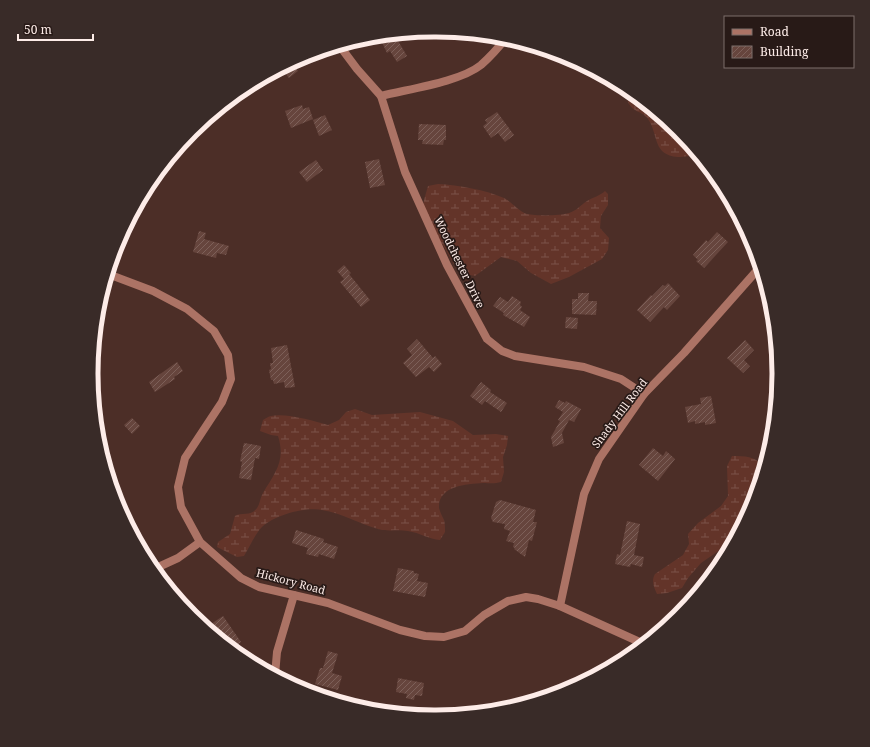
<svg xmlns="http://www.w3.org/2000/svg" width="870" height="747" font-family="'Noto Serif',serif">
	<style>
		.wetland { fill: url(#wetland-marsh) }
		.building { fill: url(#building-hatch) }
		.lines { fill: none; stroke-linecap: round; stroke-linejoin: round }
		.minor { stroke: #ac7365; stroke-width: 8 }
		.labels { text-anchor: middle; dominant-baseline: central; stroke-width: 3.5; stroke-linejoin: round; paint-order: stroke }
		.street-label { font-size: 11px; fill: #fdece8; stroke: #281a17 }
		.rim { fill: none; stroke: #fdece8; stroke-width: 5 }
	</style>
	<defs>
		<pattern id="wetland-marsh" width="20" height="14" patternUnits="userSpaceOnUse"><rect width="20" height="14" fill="#633429"/><path d="M1 5h8M5 5V1M11 12h8M15 12V8" fill="none" stroke="#7a5248"/></pattern>
		<pattern id="building-hatch" width="6" height="6" patternUnits="userSpaceOnUse"><rect width="6" height="6" fill="#66453d"/><path d="M-1 1l2-2M0 6l6-6M5 7l2-2" fill="none" stroke="#7d6059"/></pattern>
	</defs>
	<rect width="100%" height="100%" fill="#4c2e27"/>
	<g class="wetland">
		<path d="M630 92 678 131 696 153C692 156 684 157 678 157 652 155 659 135 648 119 643 111 633 113 628 102Z"/>
		<path d="M438 184C458 185 486 190 504 198 512 202 518 211 527 214 536 216 560 216 569 213 576 211 581 205 587 201 593 197 600 196 605 191L608 194V205L601 216 600 228 609 238 608 250 602 259 569 277 551 284 531 273 517 261 501 257 475 276 461 273 455 266 443 245 431 232 422 214 424 200 428 186Z"/>
		<path d="M355 409 372 415 420 412 453 421 473 435 496 434 508 436 507 445 503 457 504 472 501 482C494 484 490 483 483 483 466 484 438 486 439 508 440 512 442 516 444 520 445 524 445 528 445 532L440 540C429 539 420 533 408 531 398 529 388 532 378 529 359 524 342 513 322 510 305 507 275 515 262 527 255 534 249 548 244 556L237 557 217 547 218 542 230 534 235 516C242 512 251 517 257 508 260 504 260 498 263 493 275 473 286 461 278 436L271 435 260 431 263 420C265 419 269 416 271 416 287 413 313 421 328 425L339 420 346 412Z"/>
		<path d="M732 456C745 456 754 456 764 466L752 505 733 541 701 563 688 578 682 588 667 593 657 594C654 587 651 581 655 574L683 555 689 544 688 534 698 523 721 506 728 496 727 466Z"/>
	</g>
	<g class="building">
		<path d="M394 34 407 56 397 62 390 51 387 53 379 36Z"/>
		<path d="M551 51 567 56 574 60 568 67Z"/>
		<path d="M292 63 298 71 289 78 281 68Z"/>
		<path d="M302 105 303 109 309 107 313 119 291 128 285 111Z"/>
		<path d="M497 112 514 135 505 142 498 133 491 138 483 126 487 123 485 120Z"/>
		<path d="M325 115 332 130 319 136 313 120Z"/>
		<path d="M419 124 446 125V140H444L443 145 422 144 423 140H418Z"/>
		<path d="M379 159 385 185 370 188 365 162Z"/>
		<path d="M316 160 323 170 307 182 299 172Z"/>
		<path d="M199 231 206 233 204 239 229 246 226 255 217 253 216 258 193 252Z"/>
		<path d="M717 232 728 242 704 268 696 261 698 260 693 255 706 240 708 242Z"/>
		<path d="M344 265 351 273 349 274 370 300 361 307 340 282 344 279 337 271Z"/>
		<path d="M668 283 680 296 667 310 664 307 650 322 637 310 651 295 652 296 663 285 665 286Z"/>
		<path d="M578 293H589L588 301H597L596 315 572 314V299H578Z"/>
		<path d="M512 296 521 302 520 305 522 307 520 310 530 317 524 327 503 315 504 313 493 306 500 297 508 302Z"/>
		<path d="M566 317 578 318 577 329 565 328Z"/>
		<path d="M417 339 433 358 435 356 442 364 434 372 429 367 416 377 403 363 412 355 407 349Z"/>
		<path d="M745 340 754 350 744 360 750 366 743 373 727 358Z"/>
		<path d="M287 345 295 387 285 388 284 382 274 384 273 380H271L269 370 271 369 270 363H273L271 348Z"/>
		<path d="M177 362 183 371 174 377 175 379 155 392 149 382Z"/>
		<path d="M481 382 491 390 490 392 507 403 501 412 485 401 482 405 470 396Z"/>
		<path d="M711 396 716 423 705 425V422L695 424V421L688 423 685 407 701 404 700 398Z"/>
		<path d="M559 400 565 403 566 401 581 409 574 422 569 420 562 433 564 443 553 447 551 437 560 421 558 420 563 412 555 407Z"/>
		<path d="M132 418 140 426 132 434 124 425Z"/>
		<path d="M244 443 261 446 259 459 255 458 251 480 239 478 242 462 240 461Z"/>
		<path d="M653 448 663 456 666 451 675 459 658 481 639 465Z"/>
		<path d="M500 500 536 510 533 522H537L532 541 529 540 525 557 514 549 515 548 513 547 514 543 506 541 510 531 504 529 505 524 493 522 491 518 496 502Z"/>
		<path d="M627 521 640 524 634 555 644 557 642 567 631 564 630 567 615 564 617 554 620 555Z"/>
		<path d="M296 530 324 539 323 542 338 547 334 559 319 554 318 557 306 554 308 548 292 543Z"/>
		<path d="M398 568 414 571V573L419 574 417 581 428 583 425 597 393 591Z"/>
		<path d="M223 616 241 642 231 649 219 638 221 637 211 624Z"/>
		<path d="M328 651 338 654 332 673 342 676 338 690 315 684 320 668H323Z"/>
		<path d="M398 678 424 683 422 696 415 695 414 700 406 698 407 694 396 692Z"/>
	</g>
	<g class="lines">
		<g class="minor">
			<path d="M339 45 357 69 381 96 405 172 447 265 487 339 502 351 515 356 584 367 621 379 644 394"/>
			<path d="M381 96C408 89 460 82 481 65 490 57 499 47 506 38"/>
			<path d="M108 274 153 291 187 309 214 331 228 355 231 379 222 402 185 458 178 487 181 507 200 542 241 578 259 587 328 603 400 630 425 636 444 637 465 631 484 615 508 601 526 597 538 599 560 606 644 644"/>
			<path d="M154 569 178 558 200 542"/>
			<path d="M560 606 584 494 599 459 644 394 684 353 760 267"/>
			<path d="M275 675 277 652 294 595"/>
		</g>
	</g>
	<g class="labels">
		<g class="street-label">
			<text transform="translate(460 262) rotate(64)">Woodchester Drive</text>
			<text transform="translate(619 413) rotate(-53)">Shady Hill Road</text>
			<text transform="translate(291 581) rotate(15)">Hickory Road</text>
		</g>
	</g>
	<path d="M0 0H870V747H0ZM434 37H436A336 336 0 0 1 772 373V374A336 336 0 0 1 436 710H434A336 336 0 0 1 98 374V373A336 336 0 0 1 434 37Z" fill="#392b28" fill-rule="evenodd"/>
	<path class="rim" d="M434 37H436A336 336 0 0 1 772 373V374A336 336 0 0 1 436 710H434A336 336 0 0 1 98 374V373A336 336 0 0 1 434 37Z"/>
	<rect x="724" y="16" width="130" height="52" fill="#281a17" stroke="#7d6e6b"/>
	<rect x="732" y="29" width="20" height="6" fill="#ac7365" stroke="#7d6e6b"/>
	<text x="760" y="36" font-size="12" fill="#fdece8">Road</text>
	<rect x="732" y="46" width="20" height="12" fill="url(#building-hatch)" stroke="#7d6e6b"/>
	<text x="760" y="56" font-size="12" fill="#fdece8">Building</text>
	<path d="M18 34v6h75v-6" fill="none" stroke="#fdece8" stroke-width="2"/>
	<text x="24" y="34" font-size="12" fill="#fdece8" stroke="#281a17" stroke-width="3" paint-order="stroke">50 m</text>
</svg>
